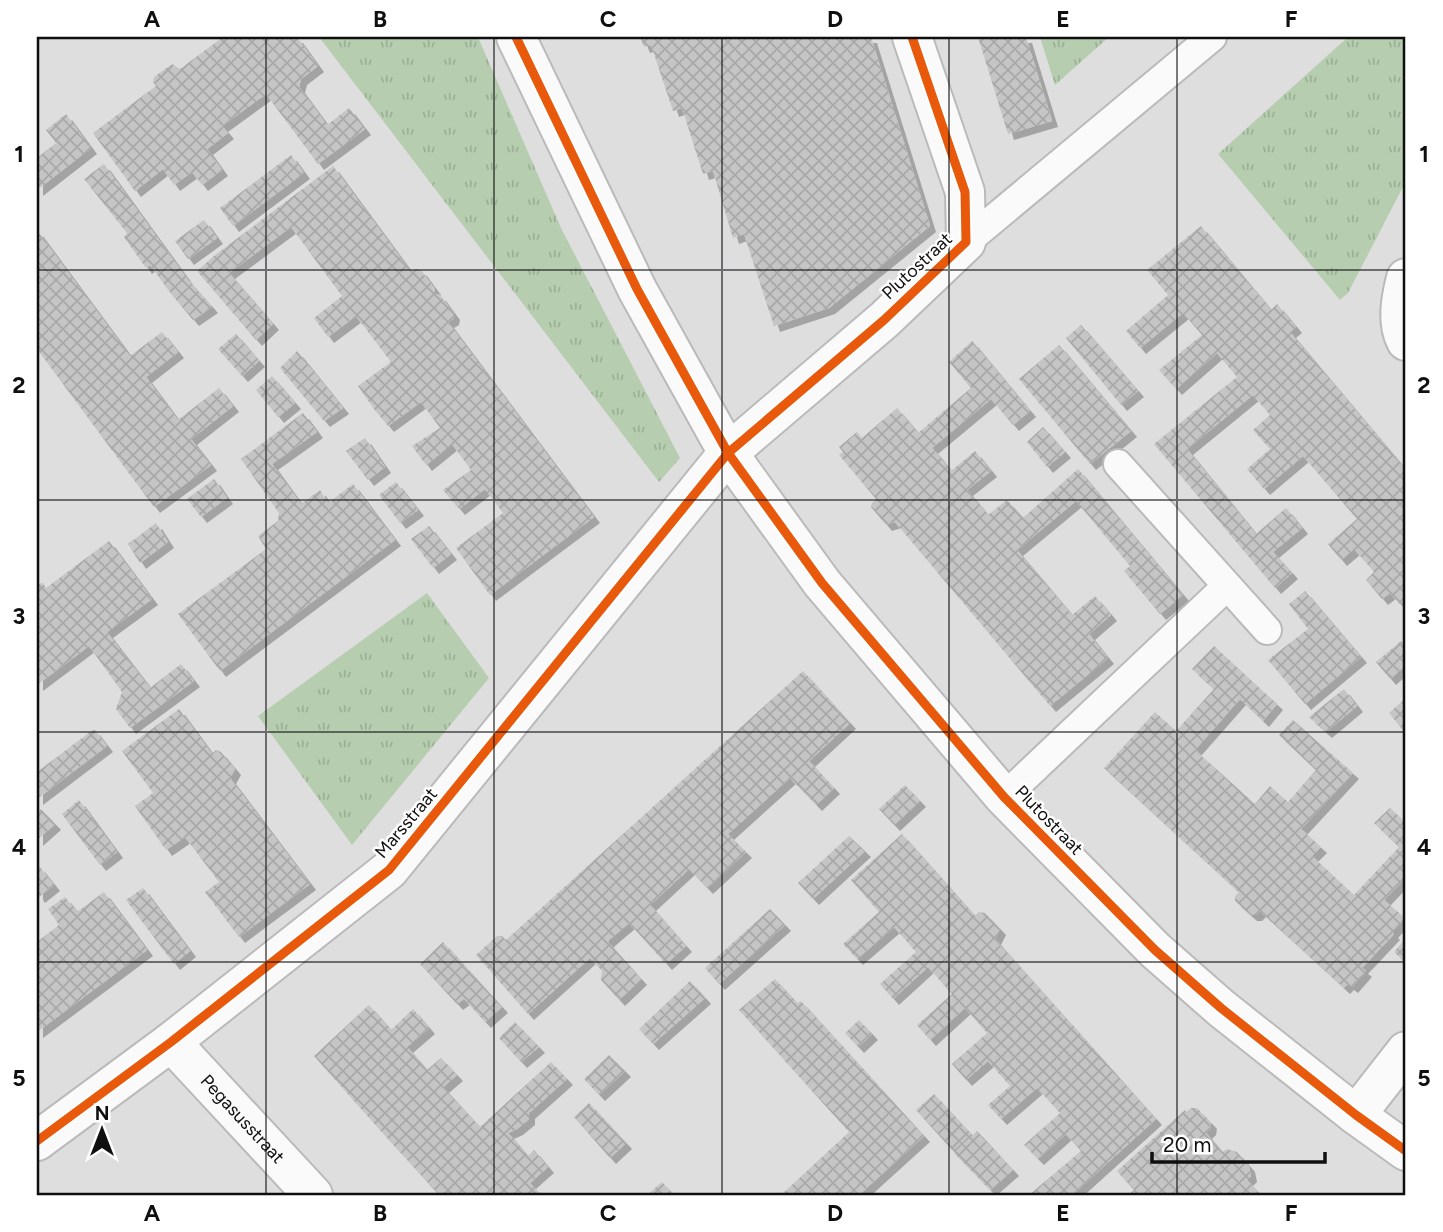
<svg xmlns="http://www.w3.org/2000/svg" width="1443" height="1232" font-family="Figtree,sans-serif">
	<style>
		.grass { fill: url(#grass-tufts) }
		.building { fill: url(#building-cross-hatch); filter: url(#shadow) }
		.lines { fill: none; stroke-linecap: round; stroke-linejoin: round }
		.service-casing { stroke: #bababb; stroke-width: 32 }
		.minor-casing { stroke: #bababb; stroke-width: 42 }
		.service { stroke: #fafafa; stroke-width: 28 }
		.minor { stroke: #fafafa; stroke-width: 38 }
		.cycleway-casing { stroke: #fff; stroke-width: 13 }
		.cycleway { stroke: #e8590c; stroke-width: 9 }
		.grid { fill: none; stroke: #0f0f10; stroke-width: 2; stroke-opacity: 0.55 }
		.labels { text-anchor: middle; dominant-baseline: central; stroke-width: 5; stroke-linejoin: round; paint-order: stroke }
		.street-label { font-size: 18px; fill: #0f0f10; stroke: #fff }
		.neatline { fill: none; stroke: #0f0f10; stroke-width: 2.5 }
		.grid-label { font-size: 23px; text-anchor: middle; font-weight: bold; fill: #0f0f10 }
	</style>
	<defs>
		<pattern id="grass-tufts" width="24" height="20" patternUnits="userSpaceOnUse" patternTransform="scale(1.75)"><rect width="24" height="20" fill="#b6ceaf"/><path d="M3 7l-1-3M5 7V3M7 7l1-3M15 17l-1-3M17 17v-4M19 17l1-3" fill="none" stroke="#9bb096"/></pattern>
		<pattern id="building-cross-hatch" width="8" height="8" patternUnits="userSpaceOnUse" patternTransform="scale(1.75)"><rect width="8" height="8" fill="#c5c5c5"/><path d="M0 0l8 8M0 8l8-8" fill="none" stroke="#a8a8a8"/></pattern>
		<filter id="shadow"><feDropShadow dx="6" dy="6" stdDeviation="0" flood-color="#0004"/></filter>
	</defs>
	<rect width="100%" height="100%" fill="#dededf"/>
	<g class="grass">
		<path d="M319 37H478L561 228 680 458 659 482Z"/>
		<path d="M1040 37H1109L1055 85Z"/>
		<path d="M1348 37H1406V181L1348 293 1340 300 1218 154Z"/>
		<path d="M427 593 489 678 352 845 258 716Z"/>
	</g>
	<g class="building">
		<path d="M223 37H297L318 66 301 79 299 87 327 125 349 108 365 129 318 164 266 94 222 126 228 133 207 149 222 170 202 185 192 172 174 185 163 169 135 191 93 133 156 86 153 82 154 77 172 64 180 69Z"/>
		<path d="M640 37H871L930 226 829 308 774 326 744 234 733 238 713 171 703 174 682 108 673 111 651 45 644 47Z"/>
		<path d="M978 37H1026L1052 121 1008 134Z"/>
		<path d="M66 114 91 148 37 190V158L56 143 46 130Z"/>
		<path d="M291 155 304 173 233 226 220 208Z"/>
		<path d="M104 164 188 280 212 307 193 320 172 295 150 265 146 268 124 237 127 233 84 179Z"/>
		<path d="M333 166 411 272 416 269 421 270 435 289V294L440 295 454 314 453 319 448 322 594 517 490 595 456 548 503 513 485 489 459 509 443 490 471 470 452 444 426 465 412 446 440 428 421 402 388 426 374 409 358 386 391 362 356 316 328 337 314 318 342 296 291 227 229 273 273 324 256 340 197 271 214 256Z"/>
		<path d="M204 220 217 238 188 259 175 241Z"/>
		<path d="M1201 226 1271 310 1277 304 1296 327 1290 332 1406 470V611L1390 593 1382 599 1366 580 1374 572 1354 549 1341 560 1328 544 1357 519 1303 456 1264 489 1247 469 1270 449 1253 430 1270 415 1253 395 1187 449 1256 534 1286 508 1302 528 1273 552 1292 573 1275 588 1154 444 1237 377 1217 353 1176 389 1159 370 1202 335 1183 313 1140 348 1126 331 1168 295 1147 270Z"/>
		<path d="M37 230 130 356 162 332 178 352 146 377 178 420 219 388 233 406 191 439 211 465 154 507 37 349Z"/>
		<path d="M1081 325 1138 391 1121 405 1066 338Z"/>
		<path d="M236 334 259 361 242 376 218 349Z"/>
		<path d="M972 341 1030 411 1013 425 991 399 932 448 935 451 951 471 975 451 991 471 967 490 988 515 1007 500 1023 518 1078 469 1183 595 1160 614 1124 571 1130 566 1076 501 1017 550 1072 615 1095 596 1111 615 1089 634 1108 658 1050 706 895 522 886 525 871 507 872 503 876 499 839 455 843 452 839 447 857 432 862 438 897 408 918 433 971 388 949 362Z"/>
		<path d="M1059 345 1131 431 1090 464 1019 379Z"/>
		<path d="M297 351 343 408 324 421 280 368Z"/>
		<path d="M272 376 295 403 278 417 256 390Z"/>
		<path d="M303 413 317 432 272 464 301 504 320 490 328 503 353 484 395 540 220 671 178 614 266 549 258 536 278 521 279 513 241 459Z"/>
		<path d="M1043 427 1065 452 1047 467 1027 442Z"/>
		<path d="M365 438 385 467 368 480 346 451Z"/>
		<path d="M214 479 227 498 201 517 187 499Z"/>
		<path d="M396 482 418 510 400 523 379 495Z"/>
		<path d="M156 523 168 542 140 563 128 544Z"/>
		<path d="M429 526 451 554 433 568 411 539Z"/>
		<path d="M109 541 152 599 107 632 150 688 181 664 194 681 130 728 116 709 122 692 89 646 37 685V584L43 583 46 588Z"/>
		<path d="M1305 591 1361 657 1305 704 1268 660 1308 629 1289 604Z"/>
		<path d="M1401 641 1406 647V665L1390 679 1376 662Z"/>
		<path d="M1214 646 1277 704 1263 721 1240 699 1195 750 1255 804 1270 786 1288 802 1316 770 1279 735 1293 720 1353 773 1301 829 1321 847 1312 856 1354 895 1399 847 1374 823 1390 808 1406 823V877L1384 900 1405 918 1392 932 1394 934 1362 968 1366 971 1352 987 1348 984 1344 988 1260 911 1256 915H1251L1235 901V896L1239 892 1104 768 1155 712 1176 731 1214 689 1192 669Z"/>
		<path d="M803 671 850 723 809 761 834 788 816 805 790 778 728 834 746 852 707 888 689 869 650 905 686 946 666 964 629 923 609 940 608 942 641 979 619 1000 601 980 602 971 590 958 528 1014 476 955 497 936H502L506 940Z"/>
		<path d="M1344 689 1357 706 1326 732 1309 717Z"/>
		<path d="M1406 698V734L1389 713Z"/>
		<path d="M179 709 212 754 216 750 221 752 235 769 230 778 310 884 239 937 205 892 219 882 185 837 166 850 135 806 153 793 122 751Z"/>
		<path d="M94 729 107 746 37 799V772Z"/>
		<path d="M905 785 920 801 894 825 879 809Z"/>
		<path d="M79 800 117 852 100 865 62 814Z"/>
		<path d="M41 809 55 824 37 840V813Z"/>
		<path d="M902 834 975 916 979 912 985 913 1000 929 995 939 1156 1119 1072 1195H1029L1081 1151 1066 1134 1038 1159 1024 1145 1060 1113 1037 1088 1001 1119 988 1105 1010 1086 988 1061 966 1080 952 1064 987 1033 965 1008 930 1040 917 1025 952 994 928 967 893 999 880 984 916 952 894 927 857 959 843 944 879 912 851 880Z"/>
		<path d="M849 836 865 851 813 899 798 883Z"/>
		<path d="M39 866 54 885 39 897 37 894V868Z"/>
		<path d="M143 888 190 951 174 964 126 900Z"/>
		<path d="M104 892 147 950 37 1032V942L59 925 48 909 65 897 77 912Z"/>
		<path d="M770 909 785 925 719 984 705 968Z"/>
		<path d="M1406 938V963L1394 952Z"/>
		<path d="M443 942 502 1007 485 1022 464 999 457 1004 420 964Z"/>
		<path d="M775 979 797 1003 801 1001 924 1136 859 1195H781L849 1132 739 1010Z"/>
		<path d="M690 981 705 998 653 1044 639 1029Z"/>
		<path d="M369 1005 391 1030 413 1009 429 1028 407 1047 427 1070 441 1058 457 1075 443 1087 480 1127 551 1062 567 1079 529 1113V1119L517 1129 508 1133 528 1156 534 1150 548 1167 530 1183 541 1195H439L387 1138 314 1056Z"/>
		<path d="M859 1020 872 1034 858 1047 845 1033Z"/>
		<path d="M515 1022 539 1047 521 1062 499 1038Z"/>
		<path d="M609 1055 625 1071 599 1095 584 1079Z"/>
		<path d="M934 1094 971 1134 953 1151 916 1110Z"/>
		<path d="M589 1103 626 1143 610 1158 574 1117Z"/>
		<path d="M1191 1108H1197L1211 1123 1210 1129 1206 1133 1222 1152 1227 1149 1237 1152 1249 1166 1251 1176 1247 1180 1261 1195H1128L1134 1190 1117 1171 1185 1110 1186 1112Z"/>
		<path d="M977 1131 1013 1170 990 1190 954 1153Z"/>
		<path d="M662 1182 674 1195H647Z"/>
	</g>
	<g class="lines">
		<defs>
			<g id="service">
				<path d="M966 242 1212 37"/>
				<path d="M1118 464 1267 630"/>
				<path d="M1004 797 1227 586"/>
			</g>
			<g id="minor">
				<path d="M516 37 637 289 728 453 822 583 1004 797 1155 950 1221 1008 1356 1115 1406 1151"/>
				<path d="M1406 278C1401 298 1396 322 1406 341"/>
				<path id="s1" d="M171 1042 313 1195"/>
				<path d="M1356 1115 1406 1051"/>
				<path d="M37 1141 171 1042 389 870 728 453 884 320 966 242 965 192 912 37"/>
			</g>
		</defs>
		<use href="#service" class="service-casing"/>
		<use href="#minor" class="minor-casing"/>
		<use href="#service" class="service"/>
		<use href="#minor" class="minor"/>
		<defs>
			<g id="cycleway">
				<path d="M516 37 637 289 728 453 822 583 1004 797 1155 950 1221 1008 1356 1115 1406 1151"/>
				<path d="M37 1141 171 1042 389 870 728 453 884 320 966 242 965 192 912 37"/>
			</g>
		</defs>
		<use href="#cycleway" class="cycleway-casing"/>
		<use href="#cycleway" class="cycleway"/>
	</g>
	<path class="grid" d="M266 37V1195M494 37V1195M722 37V1195M949 37V1195M1177 37V1195M37 270H1406M37 500H1406M37 732H1406M37 962H1406"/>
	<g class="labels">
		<g class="street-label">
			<text transform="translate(917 266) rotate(-43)">Plutostraat</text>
			<text transform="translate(1049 820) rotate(46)">Plutostraat</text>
			<text transform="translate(406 823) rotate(-50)">Marsstraat</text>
			<text stroke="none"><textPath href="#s1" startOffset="105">Pegasusstraat</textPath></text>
		</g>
	</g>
	<rect width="1443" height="1232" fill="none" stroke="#ffffff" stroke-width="77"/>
	<g transform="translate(102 1130)" stroke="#ffffff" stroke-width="5" paint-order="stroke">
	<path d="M0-5L12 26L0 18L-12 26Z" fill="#0f0f10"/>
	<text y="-10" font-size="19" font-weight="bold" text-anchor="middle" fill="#0f0f10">N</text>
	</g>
	<path d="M1152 1152v10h173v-10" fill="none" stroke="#0f0f10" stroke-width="3.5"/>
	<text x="1163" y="1152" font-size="21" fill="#0f0f10" stroke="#ffffff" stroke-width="5" paint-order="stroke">20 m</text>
	<rect x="38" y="38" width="1366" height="1156" class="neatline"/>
	<g class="grid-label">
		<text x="152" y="27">A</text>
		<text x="380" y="27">B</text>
		<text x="608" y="27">C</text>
		<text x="835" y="27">D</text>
		<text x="1063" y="27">E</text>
		<text x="1291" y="27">F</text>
		<text x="19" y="162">1</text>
		<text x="1424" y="162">1</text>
		<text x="19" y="393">2</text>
		<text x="1424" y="393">2</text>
		<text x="19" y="624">3</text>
		<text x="1424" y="624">3</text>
		<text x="19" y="855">4</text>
		<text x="1424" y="855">4</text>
		<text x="19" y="1086">5</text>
		<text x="1424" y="1086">5</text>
		<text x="152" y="1221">A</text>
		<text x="380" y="1221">B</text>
		<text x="608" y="1221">C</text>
		<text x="835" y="1221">D</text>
		<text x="1063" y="1221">E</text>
		<text x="1291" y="1221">F</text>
	</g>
</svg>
